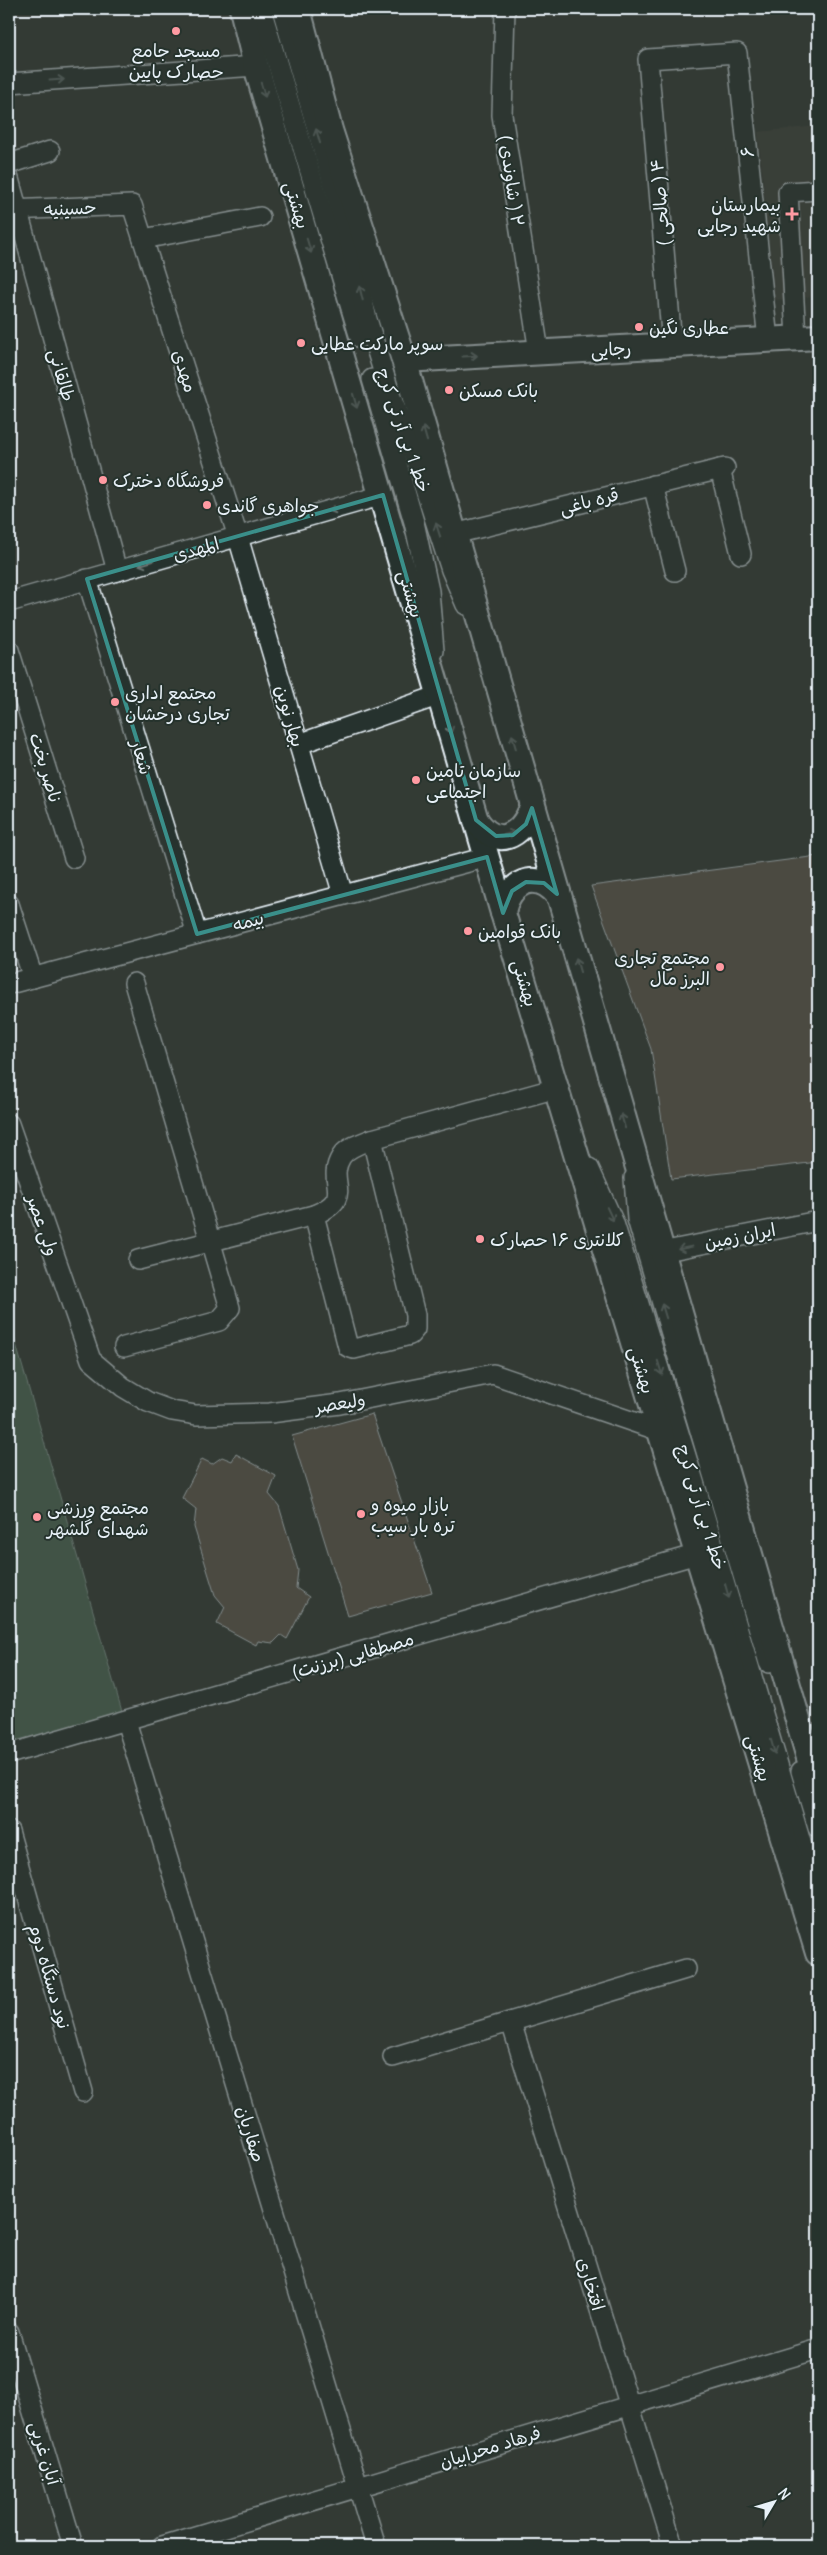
<svg xmlns="http://www.w3.org/2000/svg" width="827" height="2555" font-family="Delius,'Playpen Sans Arabic',sans-serif">
	<style>
		.built { fill: #43453d }
		.green { fill: #52725b; stroke: #9db2aa }
		.building { fill: #675d51; stroke: #e8f1f8 }
		.lines { fill: none; stroke-linecap: round; stroke-linejoin: round }
		.minor-casing { stroke: #e8f1f8; stroke-width: 22 }
		.major-casing { stroke: #e8f1f8; stroke-width: 28 }
		.minor { stroke: #26332d; stroke-width: 19 }
		.major { stroke: #26332d; stroke-width: 24 }
		.oneway { stroke: #6a7674 }
		.marked { fill: none; stroke: #3a8f8a; stroke-width: 4; stroke-linejoin: round }
		.poi-dot { fill: #ff9aa2; stroke: #26332d; stroke-width: 2 }
		.labels { text-anchor: middle; dominant-baseline: central; stroke-width: 4; stroke-linejoin: round; paint-order: stroke }
		.poi-label { font-size: 18px; fill: #e8f1f8; stroke: #26332d; text-anchor: start }
		.street-label { font-size: 18px; fill: #e8f1f8; stroke: #26332d }
	</style>
	<rect width="100%" height="100%" fill="#333b34"/>
	<filter id="ink" filterUnits="userSpaceOnUse"><feTurbulence type="fractalNoise" baseFrequency=".02" numOctaves="2"/><feDisplacementMap in="SourceGraphic" scale="10" xChannelSelector="R" yChannelSelector="G"/><feConvolveMatrix kernelMatrix="1 2 1 2 8 2 1 2 1" color-interpolation-filters="sRGB"/></filter>
	<g filter="url(#ink)">
		<path class="built" d="M818 126V296L775 300 758 132Z"/>
		<path class="green" d="M9 1320 123 1715 9 1748Z"/>
		<g class="building">
			<path d="M818 856V1162L671 1179 651 1049 591 886Z"/>
			<path d="M372 1414 432 1592 348 1616 292 1436Z"/>
			<path d="M236 1454 276 1476 269 1494 279 1506 298 1570 296 1588 309 1597 287 1639 281 1635 273 1643 258 1641 256 1645 217 1624 225 1607 215 1595 194 1527 196 1509 182 1498 202 1459 212 1464 222 1457 232 1461Z"/>
		</g>
		<g class="lines">
			<defs>
				<g id="minor">
					<path d="M261 9 360 338"/>
					<path d="M282 9 349 239 367 319 391 397 415 458 451 570 466 605"/>
					<path d="M505 9 502 115 539 352"/>
					<path d="M9 83 256 66"/>
					<path d="M9 164 50 151"/>
					<path d="M9 179 117 571"/>
					<path d="M9 210 132 205 238 537 343 895"/>
					<path d="M143 239 260 217"/>
					<path d="M796 338 788 192 818 190"/>
					<path d="M672 345 648 59 737 53 768 340"/>
					<path d="M372 379 414 522 429 591 434 651"/>
					<path d="M720 469 741 554"/>
					<path d="M653 485 675 571"/>
					<path d="M454 534 725 468"/>
					<path d="M87 579 197 934"/>
					<path d="M9 602 383 495"/>
					<path d="M9 650 74 858"/>
					<path d="M299 744 440 695"/>
					<path d="M9 904 33 978"/>
					<path d="M9 984 487 857"/>
					<path d="M9 1124 91 1360 123 1387 148 1402 172 1411 196 1415 270 1413 340 1404 493 1374 660 1431"/>
					<path d="M589 1168 614 1223 704 1514 818 1900"/>
					<path d="M634 1178 637 1219 769 1663"/>
					<path d="M314 1215 348 1347 354 1349 410 1335 415 1329V1315L372 1139"/>
					<path d="M661 1252 818 1221"/>
					<path d="M138 1260 314 1215C357 1197 325 1183 341 1157 347 1147 362 1143 372 1139L557 1088"/>
					<path d="M124 1347 219 1321 230 1308 134 983"/>
					<path d="M126 1721 376 2546"/>
					<path d="M9 1754 697 1554"/>
					<path d="M801 1771 818 1828"/>
					<path d="M9 1831 83 2092"/>
					<path d="M511 2022 673 2546"/>
					<path d="M393 2057 686 1969"/>
					<path d="M9 2332 73 2546"/>
					<path d="M162 2546 818 2349"/>
				</g>
				<g id="major">
					<path d="M242 9 256 66 503 913 818 1953"/>
					<path d="M298 9 330 130 404 360 818 1789"/>
					<path d="M404 360 818 337"/>
					<path d="M476 820C497 851 521 836 532 808"/>
					<path d="M503 913C508 882 535 869 557 894"/>
				</g>
			</defs>
			<use href="#minor" class="minor-casing"/>
			<use href="#major" class="major-casing"/>
			<use href="#minor" class="minor"/>
			<use href="#major" class="major"/>
		</g>
		<defs><path id="oneway-shaft" d="M-6 0H5M1.5-3L5.5 0L1.5 3" fill="none" stroke-width="1.6" stroke-linecap="round" stroke-linejoin="round" transform="scale(1.25)"/></defs>
		<g class="oneway">
			<use href="#oneway-shaft" transform="translate(57 80) rotate(-4)"/>
			<use href="#oneway-shaft" transform="translate(263 90) rotate(73)"/>
			<use href="#oneway-shaft" transform="translate(318 136) rotate(-106)"/>
			<use href="#oneway-shaft" transform="translate(309 246) rotate(73)"/>
			<use href="#oneway-shaft" transform="translate(361 293) rotate(-103)"/>
			<use href="#oneway-shaft" transform="translate(470 356) rotate(-3)"/>
			<use href="#oneway-shaft" transform="translate(355 401) rotate(74)"/>
			<use href="#oneway-shaft" transform="translate(425 434) rotate(-106)"/>
			<use href="#oneway-shaft" transform="translate(336 509) rotate(164)"/>
			<use href="#oneway-shaft" transform="translate(438 530) rotate(-108)"/>
			<use href="#oneway-shaft" transform="translate(146 563) rotate(164)"/>
			<use href="#oneway-shaft" transform="translate(449 726) rotate(74)"/>
			<use href="#oneway-shaft" transform="translate(514 742) rotate(-106)"/>
			<use href="#oneway-shaft" transform="translate(508 834) rotate(-13)"/>
			<use href="#oneway-shaft" transform="translate(578 965) rotate(-106)"/>
			<use href="#oneway-shaft" transform="translate(623 1121) rotate(-106)"/>
			<use href="#oneway-shaft" transform="translate(610 1214) rotate(65)"/>
			<use href="#oneway-shaft" transform="translate(685 1248) rotate(169)"/>
			<use href="#oneway-shaft" transform="translate(664 1311) rotate(-107)"/>
			<use href="#oneway-shaft" transform="translate(660 1368) rotate(73)"/>
			<use href="#oneway-shaft" transform="translate(727 1591) rotate(74)"/>
			<use href="#oneway-shaft" transform="translate(773 1747) rotate(74)"/>
		</g>
	</g>
	<path d="M0 0H827V2555H0ZM383 495 476 820 496 836 513 835 526 824 532 808 557 894 544 883 526 882 512 891 503 913 487 857 197 934 87 579Z" fill="#333b34" fill-opacity=".55" fill-rule="evenodd"/>
	<path class="marked" d="M383 495 476 820 496 836 513 835 526 824 532 808 557 894 544 883 526 882 512 891 503 913 487 857 197 934 87 579Z"/>
	<g class="poi-dot">
		<circle cx="176" cy="31" r="5"/>
		<path d="M789.5 206.5h5v5h5v5h-5v5h-5v-5h-5v-5h5z"/>
		<circle cx="639" cy="327" r="5"/>
		<circle cx="301" cy="343" r="5"/>
		<circle cx="449" cy="390" r="5"/>
		<circle cx="103" cy="480" r="5"/>
		<circle cx="207" cy="505" r="5"/>
		<circle cx="115" cy="702" r="5"/>
		<circle cx="416" cy="780" r="5"/>
		<circle cx="468" cy="931" r="5"/>
		<circle cx="720" cy="967" r="5"/>
		<circle cx="480" cy="1239" r="5"/>
		<circle cx="361" cy="1514" r="5"/>
		<circle cx="37" cy="1517" r="5"/>
	</g>
	<g class="labels">
		<g class="poi-label">
			<text x="176" y="50" text-anchor="middle">مسجد جامع<tspan x="176" dy="21">حصارک پایین</tspan></text>
			<text x="781" y="204" text-anchor="end">بیمارستان<tspan x="781" dy="21">شهید رجایی</tspan></text>
			<text x="649" y="327">عطاری نگین</text>
			<text x="311" y="343">سوپر مارکت عطایی</text>
			<text x="459" y="390">بانک مسکن</text>
			<text x="113" y="480">فروشگاه دخترک</text>
			<text x="217" y="505">جواهری گاندی</text>
			<text x="125" y="692">مجتمع اداری<tspan x="125" dy="21">تجاری درخشان</tspan></text>
			<text x="426" y="770">سازمان تامین<tspan x="426" dy="21">اجتماعی</tspan></text>
			<text x="478" y="931">بانک قوامین</text>
			<text x="710" y="957" text-anchor="end">مجتمع تجاری<tspan x="710" dy="21">البرز مال</tspan></text>
			<text x="490" y="1239">کلانتری ۱۶ حصارک</text>
			<text x="371" y="1504">بازار میوه و<tspan x="371" dy="21">تره بار سیب</tspan></text>
			<text x="47" y="1507">مجتمع ورزشی<tspan x="47" dy="21">شهدای گلشهر</tspan></text>
		</g>
		<g class="street-label">
			<text transform="translate(747 152) rotate(-96)">۶</text>
			<text transform="translate(512 181) rotate(82)">( شاوندی ) ۲</text>
			<text transform="translate(660 202) rotate(-95)">( صالحی ) ۴</text>
			<text transform="translate(297 205) rotate(73)">بهشتی</text>
			<text transform="translate(70 208) rotate(-2)">حسینیه</text>
			<text transform="translate(611 349) rotate(-3)">رجایی</text>
			<text transform="translate(185 371) rotate(72)">مهدی</text>
			<text transform="translate(62 375) rotate(74)">طالقانی</text>
			<text transform="translate(404 430) rotate(71)">خط 1 بی آر تی کرج</text>
			<text transform="translate(589 501) rotate(-14)">قره باغی</text>
			<text transform="translate(196 549) rotate(-16)">المهدی</text>
			<text transform="translate(411 594) rotate(74)">بهشتی</text>
			<text transform="translate(290 716) rotate(74)">بهار نوین</text>
			<text transform="translate(142 757) rotate(73)">شعار</text>
			<text transform="translate(46 768) rotate(73)">ناصر بخت</text>
			<text transform="translate(248 921) rotate(-15)">بیمه</text>
			<text transform="translate(525 983) rotate(73)">بهشتی</text>
			<text transform="translate(43 1225) rotate(71)">ولی عصر</text>
			<text transform="translate(740 1236) rotate(-11)">ایران زمین</text>
			<text transform="translate(642 1370) rotate(73)">بهشتی</text>
			<text transform="translate(340 1403) rotate(-9)">ولیعصر</text>
			<text transform="translate(702 1507) rotate(73)">خط 1 بی آر تی کرج</text>
			<text transform="translate(353 1655) rotate(-16)">مصطفایی (برزنت)</text>
			<text transform="translate(759 1758) rotate(73)">بهشتی</text>
			<text transform="translate(50 1976) rotate(74)">نود دستگاه دوم</text>
			<text transform="translate(251 2134) rotate(73)">صفاریان</text>
			<text transform="translate(591 2284) rotate(73)">افتخاری</text>
			<text transform="translate(490 2447) rotate(-17)">فرهاد محرابیان</text>
			<text transform="translate(45 2453) rotate(73)">آبان غربی</text>
		</g>
	</g>
	<rect width="827" height="2555" fill="none" stroke="#26332d" stroke-width="30"/>
	<rect x="15" y="15" width="797" height="2525" fill="none" stroke="#e8f1f8" stroke-width="2" filter="url(#ink)"/>
	<g transform="translate(774 2502) rotate(52)" stroke="#26332d" stroke-width="4" paint-order="stroke">
	<path d="M0-4L9 19L0 12L-9 19Z" fill="#e8f1f8"/>
	<text y="-8" font-size="14" font-weight="bold" text-anchor="middle" fill="#e8f1f8">N</text>
	</g>
</svg>
